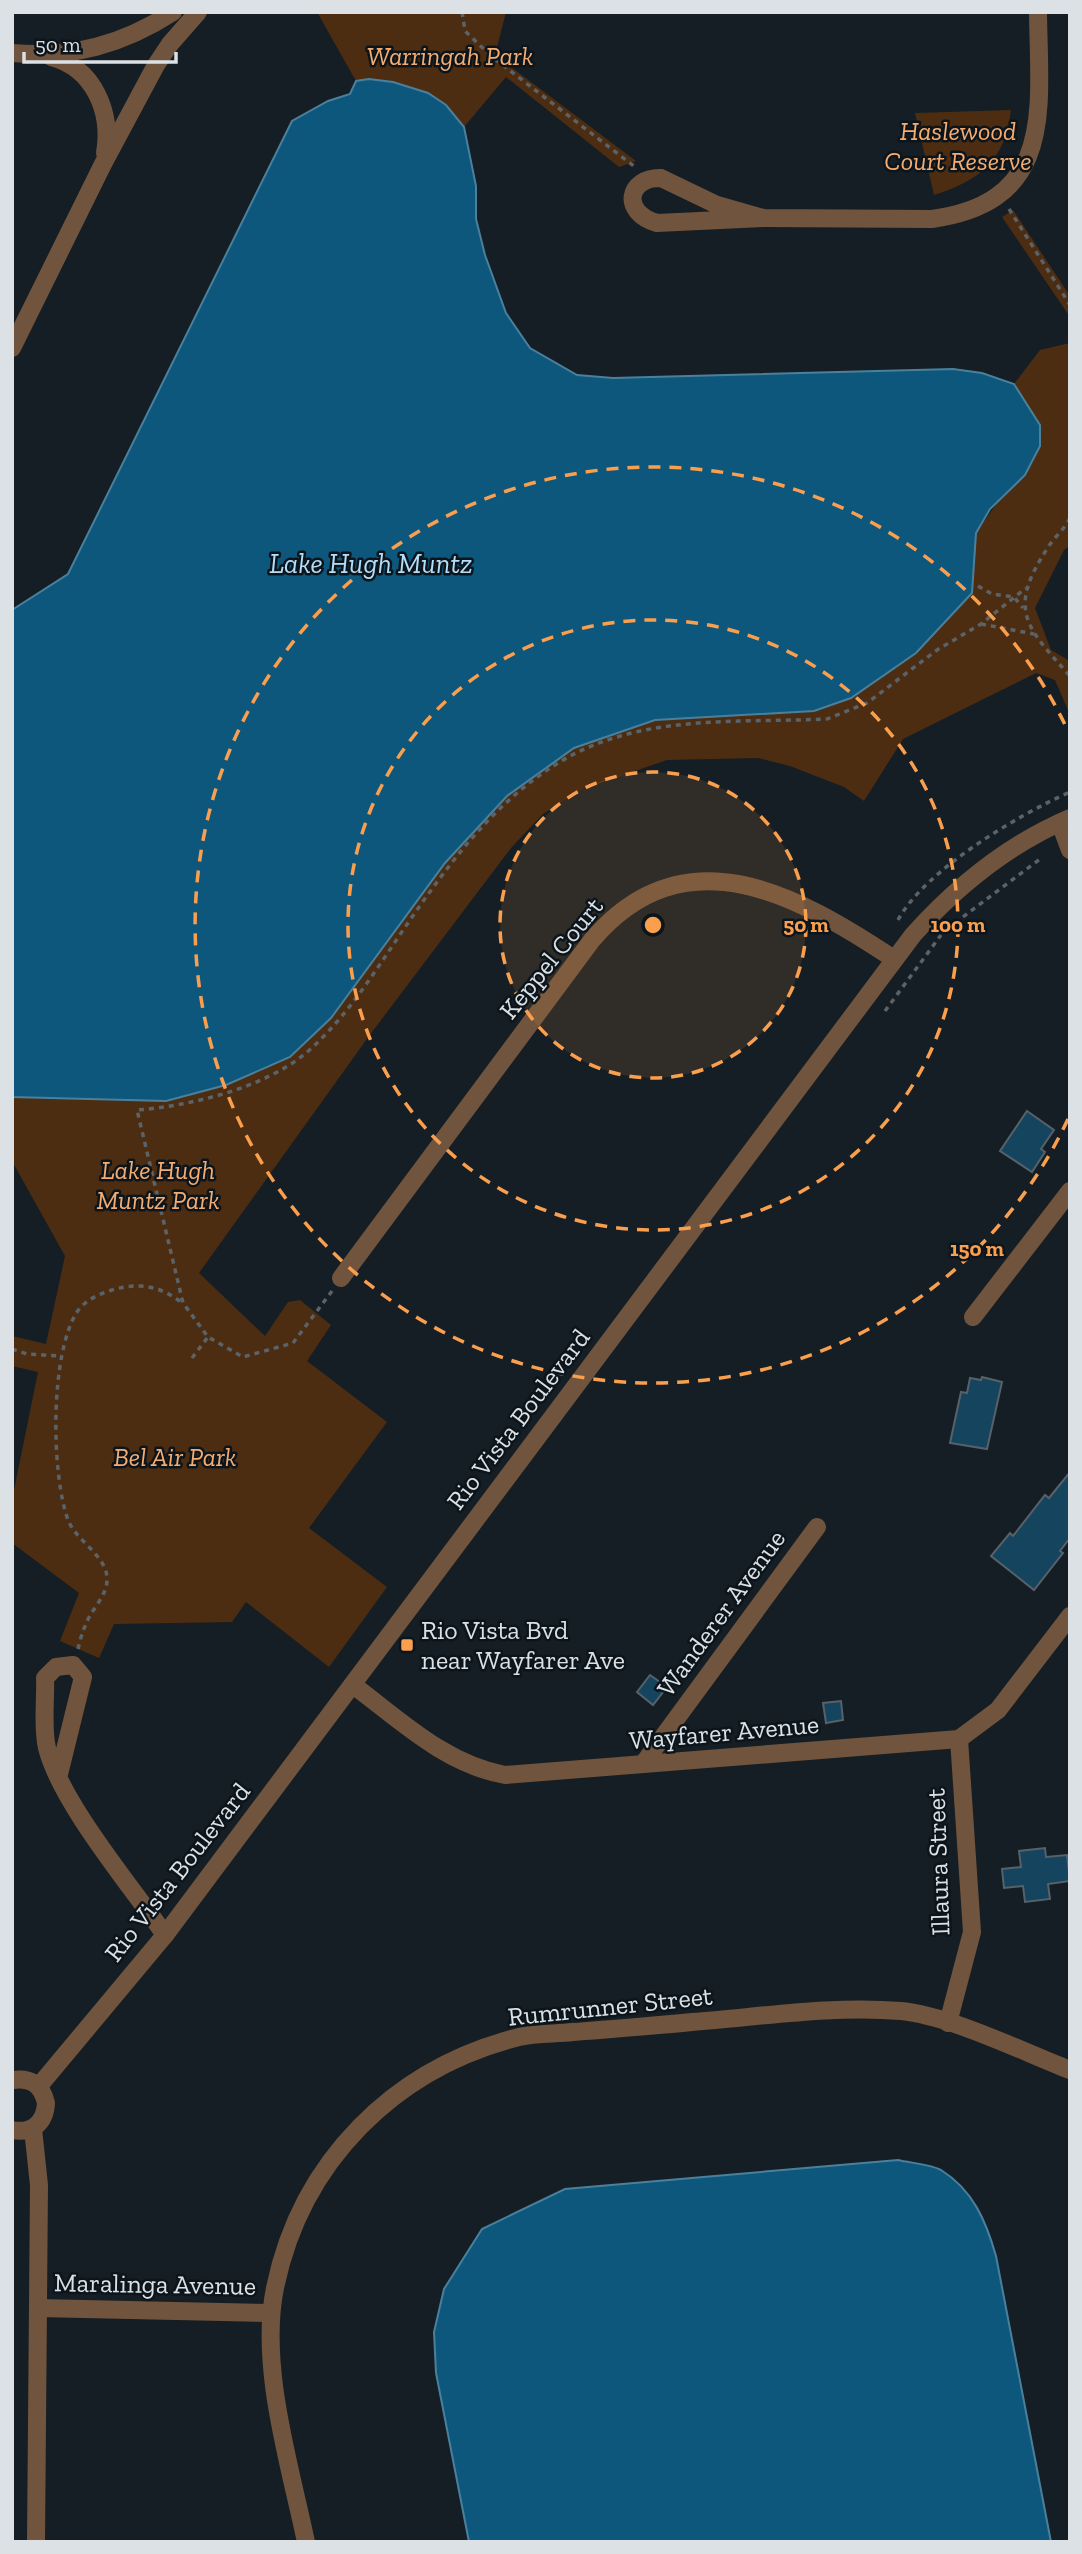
<svg xmlns="http://www.w3.org/2000/svg" width="1082" height="2554" font-family="'Zilla Slab',serif">
	<style>
		.green { fill: #4d2d11 }
		.water { fill: #0d577d; stroke: #4b809c; stroke-width: 2 }
		.building { fill: #15445f; stroke: #576169; stroke-width: 2 }
		.lines { fill: none; stroke-linecap: round; stroke-linejoin: round }
		.path { stroke: #5b6368; stroke-width: 3.5; stroke-dasharray: 5 5; stroke-linecap: butt }
		.minor { stroke: #70543d; stroke-width: 18 }
		.ring { fill: none; stroke: #fa9f4e; stroke-width: 3.5; stroke-dasharray: 12 9 }
		.poi-dot { fill: #fa9f4e; stroke: #0c151b; stroke-width: 2.5 }
		.labels { text-anchor: middle; dominant-baseline: central; stroke-width: 5; stroke-linejoin: round; paint-order: stroke }
		.park-label { font-size: 26px; font-style: italic; fill: #f5ac70; stroke: #0c151b }
		.street-label { font-size: 26px; fill: #dbe1e5; stroke: #0c151b }
		.poi-label { font-size: 26px; fill: #dbe1e5; stroke: #0c151b; text-anchor: start }
		.water-label { font-size: 28px; font-style: italic; fill: #b4ddf9; stroke: #0c151b }
		.centre { fill: #fa9f4e; stroke: #0c151b; stroke-width: 3.5 }
		.ring-label { font-size: 21px; text-anchor: middle; font-weight: bold; fill: #fa9f4e; stroke: #0c151b; stroke-width: 5; stroke-linejoin: round; paint-order: stroke }
	</style>
	<rect width="100%" height="100%" fill="#151e24"/>
	<g class="green">
		<path d="M317 12H506L495 55 636 161 619 167 506 77 464 127C438 96 399 73 356 81Z"/>
		<path d="M1011 110C1005 161 980 180 934 195L915 113Z"/>
		<path d="M1013 210 1070 296V317L1002 217Z"/>
		<path d="M1070 343V546L1064 550 1035 608 1051 650 1070 661V715L1055 680 1036 673 903 739 864 801 844 787 790 766 758 758 667 760 583 789 543 814 511 848 369 1036 199 1273 265 1336 288 1302 300 1300 331 1325 307 1361 387 1422 309 1528 387 1587 329 1667 246 1602 232 1622 114 1624 99 1658 60 1641 79 1593 12 1543V1500L38 1372 12 1366V1336L46 1344 65 1256 12 1161V1097L166 1101 226 1085 290 1057 331 1018 445 863 507 795 574 748 655 720 814 711 851 698 916 653 972 593 976 533 1004 493 1040 425 1014 384 1040 350Z"/>
	</g>
	<g class="water">
		<path d="M369 79 393 82 428 93 446 105 464 127 476 186V219L485 255 506 313 530 348 577 375 613 378 953 369 982 373 1014 384 1040 425V446L1025 475 990 509 976 533 972 593 916 653 851 698 814 711 655 720 574 748 507 796 445 863 331 1018 290 1057 226 1085 166 1101 12 1097V610L68 574 292 121 328 101 350 94 356 81Z"/>
		<path d="M898 2160C910 2163 930 2164 941 2170 973 2190 986 2221 996 2256L1051 2542H469L436 2373 434 2332 444 2289 482 2229 565 2189Z"/>
	</g>
	<g class="building">
		<path d="M1027 1111 1054 1130 1041 1149 1045 1152 1032 1172 1000 1151Z"/>
		<path d="M982 1377 1002 1382 987 1449 950 1443 961 1392 967 1393 970 1378 981 1380Z"/>
		<path d="M1070 1472V1538L1060 1551 1063 1553 1034 1590 991 1556 1010 1533 1013 1536 1045 1495 1049 1498Z"/>
		<path d="M650 1675 667 1687 653 1705 637 1692Z"/>
		<path d="M841 1701 843 1720 826 1723 823 1703Z"/>
		<path d="M1045 1848 1046 1857 1067 1855 1070 1881 1048 1884 1050 1899 1025 1902 1023 1886 1004 1888 1002 1869 1021 1867 1019 1851Z"/>
	</g>
	<g class="lines">
		<g class="path">
			<path d="M462 12 465 31 491 56 635 167"/>
			<path d="M1009 209 1070 305"/>
			<path d="M1070 518C1065 529 1053 538 1047 549 1007 610 1026 627 1070 676"/>
			<path d="M978 586 992 594 1014 597 1023 608"/>
			<path d="M981 624 1034 634"/>
			<path d="M898 920C925 870 1018 815 1070 792"/>
			<path d="M947 929 1040 859"/>
			<path d="M885 1011 941 935"/>
			<path d="M332 1291 293 1343 243 1357 208 1337 183 1303 137 1110C190 1106 264 1088 306 1053 349 1016 378 966 410 920 455 855 502 793 572 755 651 714 742 723 827 719L867 703 937 650 981 624 1026 588"/>
			<path d="M12 1349 27 1354 60 1356"/>
			<path d="M192 1358 208 1337"/>
			<path d="M78 1649C80 1641 82 1632 86 1624 91 1610 106 1597 107 1581 109 1557 76 1541 68 1520 51 1473 50 1354 77 1312 85 1300 99 1294 112 1290 138 1282 160 1286 181 1302"/>
		</g>
		<g class="minor">
			<path d="M12 53C73 58 122 45 173 12"/>
			<path d="M51 57C94 68 112 112 105 153"/>
			<path d="M763 218 717 205 661 178C628 177 620 212 657 223L763 218 932 219C1056 202 1039 109 1038 12"/>
			<path d="M12 348 103 164 156 65 170 44 198 12"/>
			<path d="M1060 823 1070 850"/>
			<path d="M341 1278 592 940C685 831 797 895 894 959"/>
			<path d="M973 1317 1070 1191"/>
			<path d="M353 1685C400 1720 445 1764 505 1775L959 1739 998 1710 1070 1616"/>
			<path d="M643 1764 817 1527"/>
			<path d="M59 1774 83 1677 73 1665 56 1667 45 1678C46 1700 42 1727 47 1748 61 1803 131 1886 165 1935"/>
			<path d="M948 2023 972 1932 959 1739"/>
			<path d="M12 2080C31 2077 42 2085 46 2103 45 2123 32 2134 12 2130"/>
			<path d="M39 2086 165 1935 913 935C957 886 1009 844 1070 818"/>
			<path d="M33 2129 39 2185 36 2542"/>
			<path d="M38 2308 271 2313"/>
			<path d="M306 2542C290 2465 259 2366 275 2288 301 2161 395 2068 519 2037 536 2033 555 2034 573 2032 612 2029 652 2026 692 2022 760 2017 832 2005 901 2011 951 2016 1021 2051 1070 2070"/>
		</g>
	</g>
	<circle cx="653" cy="925" r="153" fill="#fa9f4e" fill-opacity=".12"/>
	<g class="ring">
		<circle cx="653" cy="925" r="153"/>
		<circle cx="653" cy="925" r="305"/>
		<path d="M1068 1119A458 458 0 1 1 1068 731"/>
	</g>
	<rect class="poi-dot" x="400" y="1638" width="14" height="14" rx="3.5"/>
	<g class="labels">
		<g class="park-label">
			<text x="450" y="56">Warringah Park</text>
			<text x="958" y="131">Haslewood<tspan x="958" dy="30">Court Reserve</tspan></text>
			<text x="158" y="1170">Lake Hugh<tspan x="158" dy="30">Muntz Park</tspan></text>
			<text x="175" y="1457">Bel Air Park</text>
		</g>
		<g class="street-label">
			<text transform="translate(551 958) rotate(-51)">Keppel Court</text>
			<text transform="translate(518 1419) rotate(-53)">Rio Vista Boulevard</text>
			<text transform="translate(721 1613) rotate(-54)">Wanderer Avenue</text>
			<text transform="translate(724 1732) rotate(-5)">Wayfarer Avenue</text>
			<text transform="translate(938 1862) rotate(-92)">Illaura Street</text>
			<text transform="translate(177 1872) rotate(-52)">Rio Vista Boulevard</text>
			<text transform="translate(610 2006) rotate(-6)">Rumrunner Street</text>
			<text transform="translate(155 2284) rotate(1)">Maralinga Avenue</text>
		</g>
		<g class="poi-label">
			<text x="421" y="1630">Rio Vista Bvd<tspan x="421" dy="30">near Wayfarer Ave</tspan></text>
		</g>
		<g class="water-label">
			<text x="371" y="563">Lake Hugh Muntz</text>
		</g>
	</g>
	<circle cx="653" cy="925" r="10" class="centre"/>
	<g class="ring-label">
		<text x="806" y="932">50 m</text>
		<text x="958" y="932">100 m</text>
		<text x="977" y="1256">150 m</text>
	</g>
	<rect width="1082" height="2554" fill="none" stroke="#dbe1e5" stroke-width="28"/>
	<path d="M24 52v10h152v-10" fill="none" stroke="#dbe1e5" stroke-width="3.5"/>
	<text x="35" y="52" font-size="21" fill="#dbe1e5" stroke="#0c151b" stroke-width="5" paint-order="stroke">50 m</text>
</svg>
